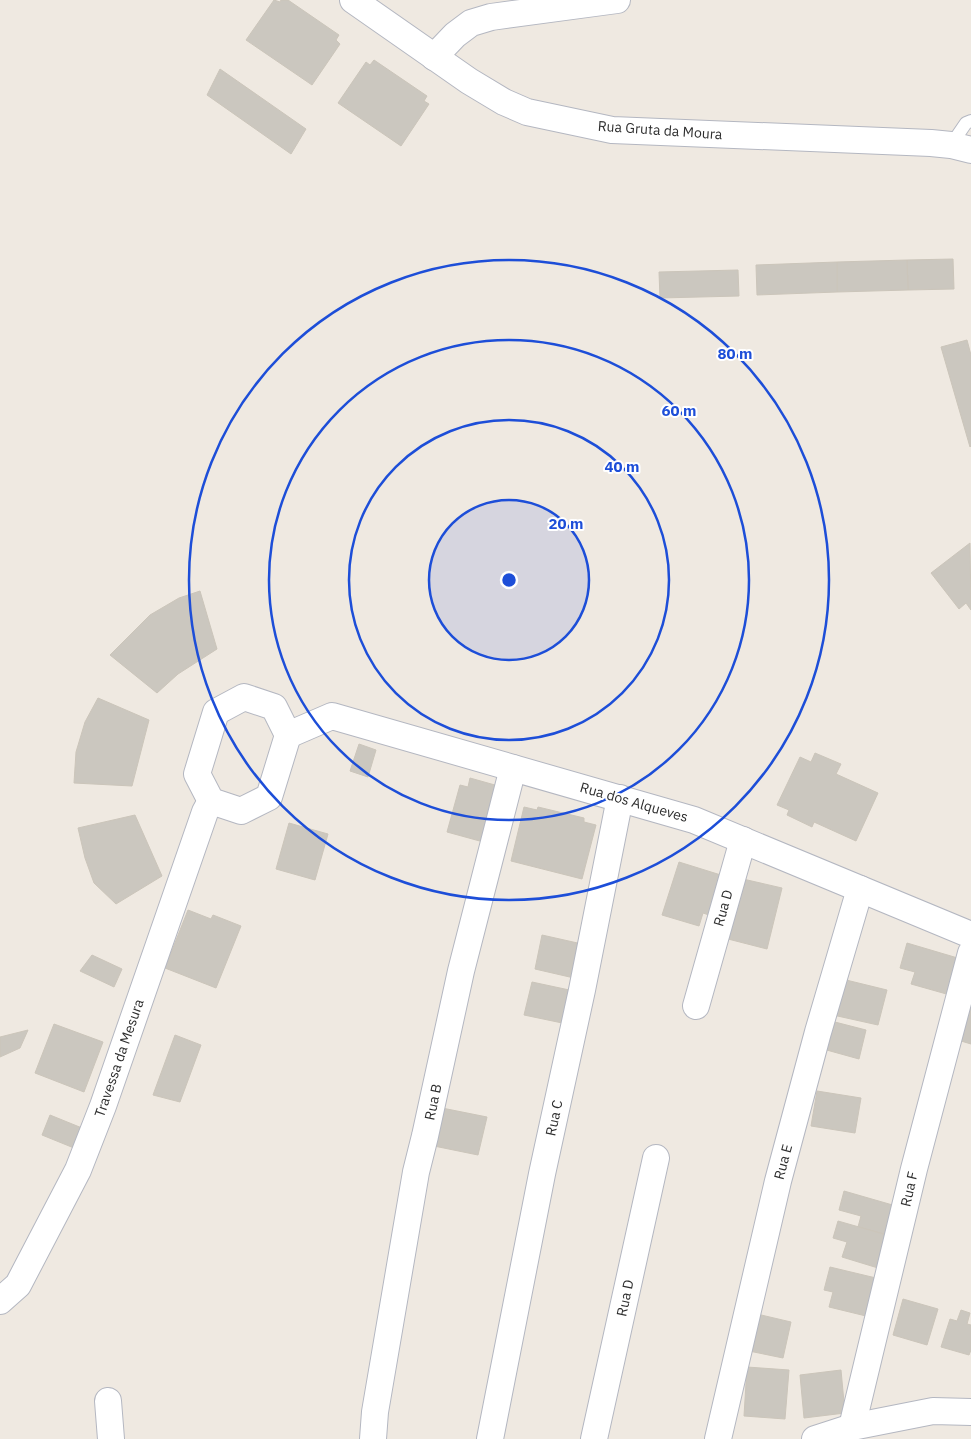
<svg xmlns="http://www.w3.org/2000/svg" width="971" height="1439" font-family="'IBM Plex Sans',sans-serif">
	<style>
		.building { fill: #cbc7bf; stroke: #cbc5ba }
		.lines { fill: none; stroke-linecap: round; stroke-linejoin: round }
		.lane-casing { stroke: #b4b7c1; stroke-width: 14 }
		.street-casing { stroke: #b4b7c1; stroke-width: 28 }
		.lane { stroke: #fff; stroke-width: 12 }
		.street { stroke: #fff; stroke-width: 26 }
		.ring { fill: none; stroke: #1d4ed8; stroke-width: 2.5 }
		.labels { text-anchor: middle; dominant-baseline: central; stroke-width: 4; stroke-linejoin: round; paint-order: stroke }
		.street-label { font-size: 14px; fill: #2e2e2e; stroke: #fff }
		.centre { fill: #1d4ed8; stroke: #fff; stroke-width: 2.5 }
		.ring-label { font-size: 15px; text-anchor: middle; font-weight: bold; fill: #1d4ed8; stroke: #fff; stroke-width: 4; stroke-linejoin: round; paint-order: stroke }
	</style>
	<rect width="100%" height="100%" fill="#efe9e1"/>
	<g class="building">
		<path d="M274 0 280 2 281 0H288L339 35 336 40 340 44 312 85 246 40Z"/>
		<path d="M374 60 427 96 424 101 429 104 401 146 338 103 366 62 370 65Z"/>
		<path d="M220 69 306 129 291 154 207 95Z"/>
		<path d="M953 259 954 289 908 290 907 260Z"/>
		<path d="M907 260 908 290 837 292V262Z"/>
		<path d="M837 262V292L757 295 756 265Z"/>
		<path d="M738 270 739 296 660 298 659 272Z"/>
		<path d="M967 340 971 355V446L970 447 941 347Z"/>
		<path d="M970 543 971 610 966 603 959 609 931 573Z"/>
		<path d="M200 591 217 649 178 674 157 693 110 655 150 615 179 598Z"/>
		<path d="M98 698 149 720 132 786 74 783 76 752 85 722Z"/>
		<path d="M359 744 376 750 368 777 350 771Z"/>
		<path d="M815 753 841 764 836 774 878 793 856 841 814 822 812 827 787 815 789 810 777 805 800 757 811 762Z"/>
		<path d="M470 778 502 787 487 843 447 832 460 785 468 787Z"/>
		<path d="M524 807 537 810 538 807 584 818V822L596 825 582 879 511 861Z"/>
		<path d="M135 815 162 876 116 904 94 883 85 858 78 828Z"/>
		<path d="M289 823 328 834 315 880 276 869Z"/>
		<path d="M679 862 724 876 712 916 703 913 699 926 662 915Z"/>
		<path d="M743 879 782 888 767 949 728 939Z"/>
		<path d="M188 910 211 919 213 915 241 926 216 988 165 968Z"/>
		<path d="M542 935 582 944 574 978 535 969Z"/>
		<path d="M907 943 961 959 950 995 911 984 915 972 900 968Z"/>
		<path d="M92 955 122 969 114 987 80 971Z"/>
		<path d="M842 979 887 990 878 1025 833 1015Z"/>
		<path d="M532 982 574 991 567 1024 524 1015Z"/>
		<path d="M971 1002V1044L961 1041Z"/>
		<path d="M831 1021 866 1030 859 1059 823 1049Z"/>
		<path d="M54 1024 103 1042 84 1092 35 1073Z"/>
		<path d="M28 1030 20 1048 0 1057V1037Z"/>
		<path d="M175 1035 201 1045 180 1102 153 1095Z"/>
		<path d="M817 1091 861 1098 855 1133 811 1126Z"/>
		<path d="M442 1108 487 1117 478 1155 434 1146Z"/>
		<path d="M50 1115 82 1128 74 1148 42 1135Z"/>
		<path d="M844 1191 896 1206 887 1235 858 1227 861 1216 839 1210Z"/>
		<path d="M838 1221 887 1235 878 1268 842 1257 847 1242 833 1238Z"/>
		<path d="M830 1267 876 1278 866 1316 829 1307 833 1292 824 1290Z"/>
		<path d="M903 1299 938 1309 927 1345 893 1335Z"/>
		<path d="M961 1310 970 1313 967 1324 971 1325V1350L969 1355 941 1347 950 1319 957 1321Z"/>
		<path d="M757 1314 791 1322 783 1358 749 1351Z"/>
		<path d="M747 1367 789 1370 785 1419 744 1416Z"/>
		<path d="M841 1370 845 1413 804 1418 800 1375Z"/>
	</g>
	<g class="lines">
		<defs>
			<path id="lane" d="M951 145 966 123 971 121"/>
			<g id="street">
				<path d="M353 0 469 81 504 102 527 112 612 130 931 143 951 145 971 150"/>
				<path d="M434 57 455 35 471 23 491 17 617 0"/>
				<path d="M244 697 274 707 288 735 269 797 241 811 211 801 197 774 216 712Z"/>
				<path d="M288 735 332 716 694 820 971 935"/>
				<path d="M696 1006 743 840"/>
				<path d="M0 1301 18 1285 78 1170 103 1106 205 812 211 801"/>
				<path d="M108 1401 111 1439"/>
				<path d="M852 1427 914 1169 971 953"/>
				<path d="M373 1439 375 1412 416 1172 425 1136 461 971 513 768"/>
				<path d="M490 1439 542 1174 582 990 620 798"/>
				<path d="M594 1439 656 1158"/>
				<path d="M718 1439 778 1181 818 1032 860 889"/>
				<path d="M815 1439 852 1427 933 1411 971 1412"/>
			</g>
		</defs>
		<use href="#lane" class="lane-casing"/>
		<use href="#street" class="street-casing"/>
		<use href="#lane" class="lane"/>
		<use href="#street" class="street"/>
	</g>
	<circle cx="509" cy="580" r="80" fill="#1d4ed8" fill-opacity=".12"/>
	<g class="ring">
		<circle cx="509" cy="580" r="80"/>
		<circle cx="509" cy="580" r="160"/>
		<circle cx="509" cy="580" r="240"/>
		<circle cx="509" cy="580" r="320"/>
	</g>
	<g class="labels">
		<g class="street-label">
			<text transform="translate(660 130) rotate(4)">Rua Gruta da Moura</text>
			<text transform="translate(634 802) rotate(16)">Rua dos Alqueves</text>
			<text transform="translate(723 908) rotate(-74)">Rua D</text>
			<text transform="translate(119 1058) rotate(-71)">Travessa da Mesura</text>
			<text transform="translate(433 1102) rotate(-78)">Rua B</text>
			<text transform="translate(554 1118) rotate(-78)">Rua C</text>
			<text transform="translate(783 1162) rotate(-75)">Rua E</text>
			<text transform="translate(909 1189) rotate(-77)">Rua F</text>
			<text transform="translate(625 1298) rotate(-78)">Rua D</text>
		</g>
	</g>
	<circle cx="509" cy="580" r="8" class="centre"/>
	<g class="ring-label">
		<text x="735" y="359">80 m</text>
		<text x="679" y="416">60 m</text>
		<text x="622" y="472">40 m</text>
		<text x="566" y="529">20 m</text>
	</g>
</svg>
